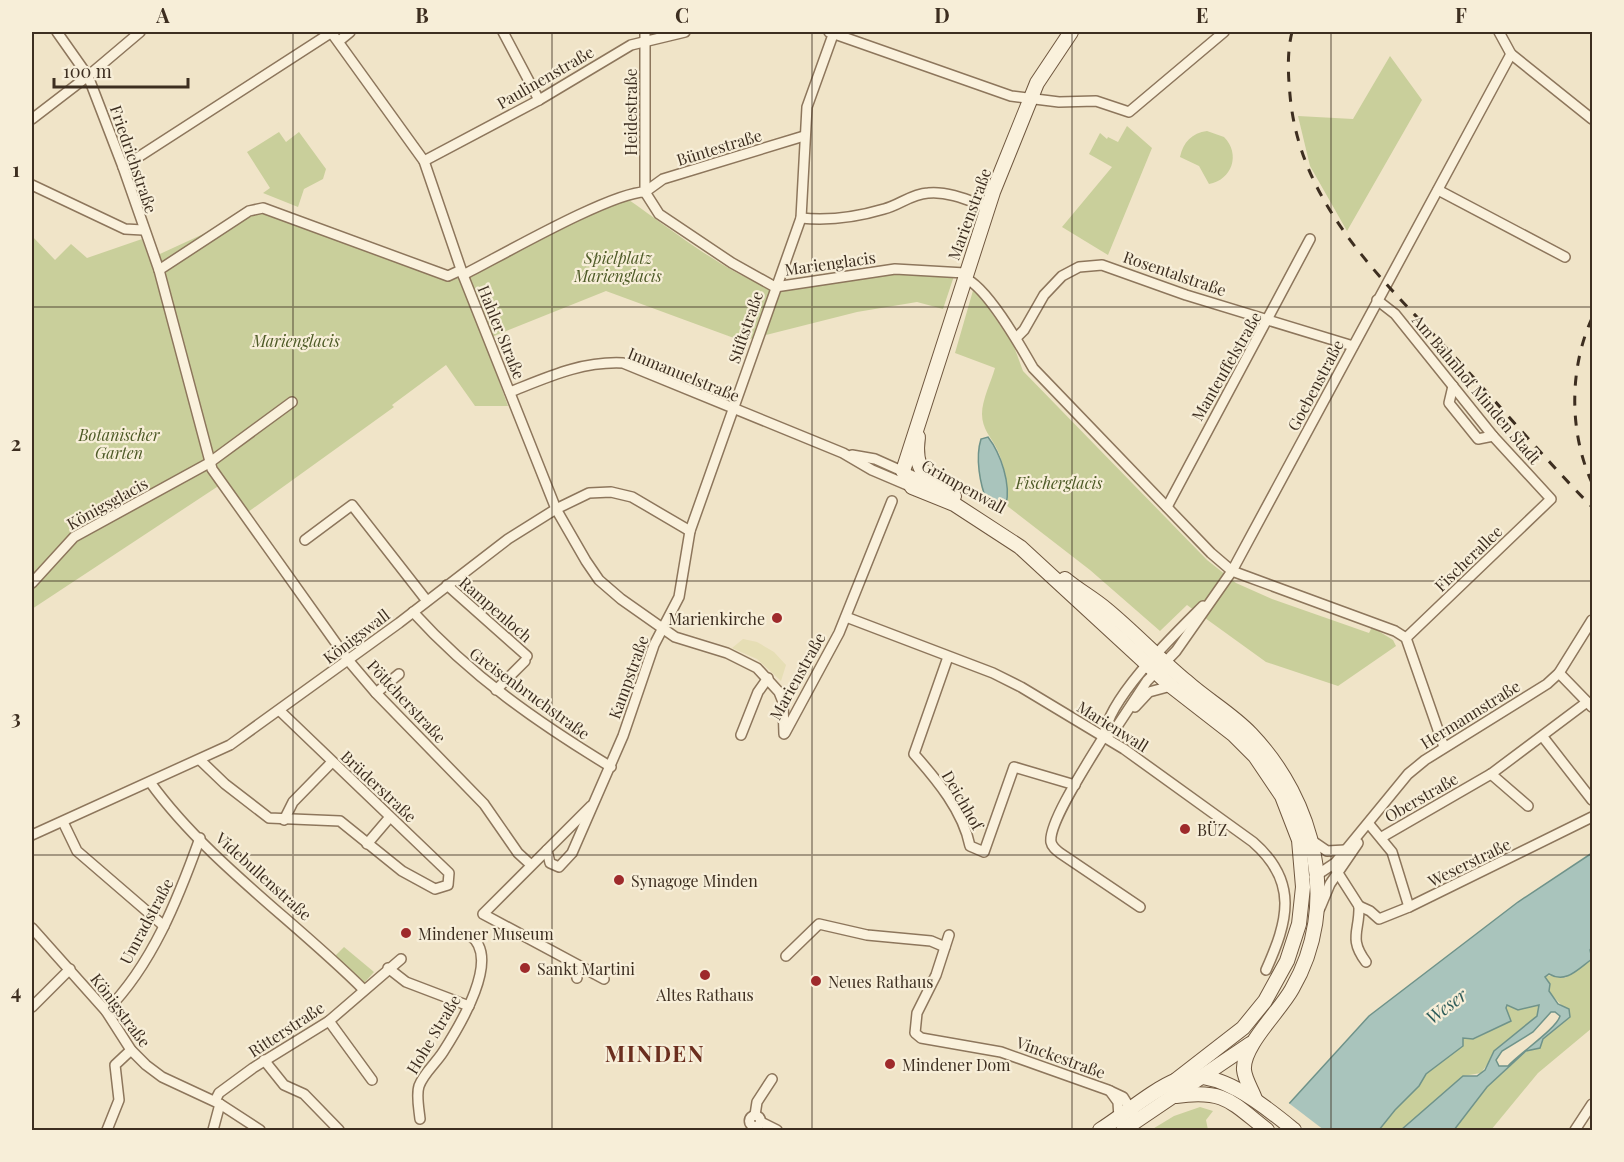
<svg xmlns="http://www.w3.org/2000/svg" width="1624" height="1162" font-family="'Playfair Display',serif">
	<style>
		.farmland { fill: #e6deb5 }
		.green { fill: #c9cf9b }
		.water { fill: #a9c4bc; stroke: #6f938a; stroke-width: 1.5; fill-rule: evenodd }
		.pier { fill: #f0e4c8 }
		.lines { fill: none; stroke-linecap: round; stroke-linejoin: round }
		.street-casing { stroke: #8d765c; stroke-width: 12 }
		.secondary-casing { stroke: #6f573f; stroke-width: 16 }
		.street { stroke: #faf1dc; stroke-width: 9 }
		.secondary { stroke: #faf1dc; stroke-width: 14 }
		.rail { stroke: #3d2e20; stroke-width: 3; stroke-dasharray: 10 10; stroke-linecap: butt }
		.grid { fill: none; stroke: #3d2e20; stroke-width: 1.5; stroke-opacity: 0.55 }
		.poi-dot { fill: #9e2a2b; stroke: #f7eed8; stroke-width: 2 }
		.labels { text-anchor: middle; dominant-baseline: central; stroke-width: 4.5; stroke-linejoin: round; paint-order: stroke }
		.street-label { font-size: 16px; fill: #3d2e20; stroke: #f7eed8 }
		.park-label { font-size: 16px; font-style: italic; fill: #4d5a26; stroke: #f7eed8 }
		.poi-label { font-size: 16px; fill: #3d2e20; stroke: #f7eed8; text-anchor: start }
		.water-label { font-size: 18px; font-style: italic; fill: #2f5d5a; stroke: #f7eed8 }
		.district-label { font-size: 22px; font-weight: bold; letter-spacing: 1.5px; fill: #6b2e1e; stroke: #f7eed8 }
		.neatline { fill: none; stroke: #3d2e20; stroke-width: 2 }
		.grid-label { font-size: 20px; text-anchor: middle; font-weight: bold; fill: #3d2e20 }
	</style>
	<rect width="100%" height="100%" fill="#f0e4c8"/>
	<path class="farmland" d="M743 639 757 642 774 652 786 665 781 681 757 659 732 648Z"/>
	<g class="green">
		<path d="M1390 56 1422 100 1347 231 1310 166 1298 116 1353 119Z"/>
		<path d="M1127 126 1152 148 1108 255 1062 227 1112 167 1089 154 1100 133 1107 139 1108 137 1118 142Z"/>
		<path d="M1207 131 1224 137C1241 154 1232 180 1209 184L1199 166 1180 157C1183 142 1192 133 1207 131Z"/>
		<path d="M279 132 286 142 299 132 326 169 323 179 304 189 298 207 263 193 270 188 247 152Z"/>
		<path d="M626 198C660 221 739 284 775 287L893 272 954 276 943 309 917 302 857 312 742 341 606 291 484 340 508 406H475L446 365 392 405 394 407 248 512 226 481 32 609V236L55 260 71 244 87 258 142 239 149 259 264 206 448 280 458 278Z"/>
		<path d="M974 287 1013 344 1023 371 1207 560 1236 583 1272 599 1369 633 1372 627 1393 640 1396 646 1338 686 1266 662 1187 605 1160 631 1090 570 1006 505C1010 490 1004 463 997 449 991 437 982 429 982 414 982 400 991 382 995 368L955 353Z"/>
		<path d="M344 947 374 972 364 983 335 956Z"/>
		<path d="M1592 959V1028L1538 1073 1491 1130H1454L1487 1087 1527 1051 1540 1048 1543 1039 1570 1017C1562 1000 1546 998 1545 975L1565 978Z"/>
		<path d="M1537 1004 1540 1011 1537 1016 1502 1044 1481 1073 1463 1076 1401 1130H1379L1395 1110 1419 1086 1426 1074 1463 1038 1474 1039 1511 1021 1506 1008 1507 1005 1527 1008Z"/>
		<path d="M1200 1107 1213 1111 1206 1120 1208 1130H1151L1174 1116Z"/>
	</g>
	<g class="water">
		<path d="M988 437C1001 454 1011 484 1006 505L1002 508 987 502C980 484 975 458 981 439Z"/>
		<path d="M1592 853V947L1590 950 1592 959C1578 969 1566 984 1549 974L1545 977 1550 984 1549 991 1558 1004 1569 1009 1570 1017 1543 1039 1540 1048 1526 1051 1487 1087 1454 1130H1401L1463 1076H1477L1485 1070 1494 1051 1537 1016 1539 1005 1518 1010 1507 1005 1506 1008 1511 1021 1473 1039 1463 1038V1046L1426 1074 1419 1086 1395 1110 1379 1130H1265L1369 1016 1518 902ZM1551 1012H1555L1560 1016C1557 1028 1520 1053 1508 1066H1499L1496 1060 1502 1051 1533 1032Z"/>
	</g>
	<path class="pier" d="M1286 1101 1324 1130H1262Z"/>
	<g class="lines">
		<defs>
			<g id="street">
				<path d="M57 32 88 76 123 167 159 270 212 469 348 660 376 693 484 804 518 853 530 864"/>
				<path d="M331 32 424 161 463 275 556 509 586 561 599 580 621 599 675 637 727 653 757 668 779 692 783 702 784 734"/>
				<path d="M503 32 539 100"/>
				<path d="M645 32V192L659 214 732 263 775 287 895 269 965 273"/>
				<path d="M829 32 1011 96 1059 102 1096 101 1129 112 1224 32"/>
				<path d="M1499 32 1511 54 1592 119"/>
				<path d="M339 41 350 32"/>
				<path d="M32 119 88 76 140 32"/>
				<path d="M424 161 539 100 631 45 685 32"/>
				<path d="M123 167 332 32"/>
				<path d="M32 185 125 229 143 230"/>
				<path d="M1438 190 1565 257"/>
				<path d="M645 192 663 179 804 136"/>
				<path d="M801 218C829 221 857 217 884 209 900 205 911 194 928 193 948 191 968 200 987 207"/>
				<path d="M159 270 249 211 263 208 448 276 461 270"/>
				<path d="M463 275C499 257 611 192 645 192"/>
				<path d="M964 278C986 285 1021 347 1033 368L1211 553 1232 571 1395 631 1406 638 1444 747"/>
				<path d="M1377 300 1395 314 1493 436 1551 499 1406 638"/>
				<path d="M1016 338 1024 330 1044 295 1062 276 1079 267 1102 265 1186 295 1353 346"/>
				<path d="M1453 386 1449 403 1478 439 1493 436"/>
				<path d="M510 392C548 377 582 361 623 363L843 453 872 470 912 487"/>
				<path d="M852 455 875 459 931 484"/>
				<path d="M1167 507 1310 239"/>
				<path d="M305 540 352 505 427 601"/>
				<path d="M32 583 74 537 209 463 292 402"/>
				<path d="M447 585 527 656"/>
				<path d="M413 612C471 676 537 722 611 767"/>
				<path d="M846 617 993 673 1021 687 1124 749 1253 842C1299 882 1288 921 1266 970"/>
				<path d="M948 657 914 754C937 780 963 811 970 846L984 852 1014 767 1075 785"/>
				<path d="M1559 673 1592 707"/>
				<path d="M496 690 525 661"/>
				<path d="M376 693 399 674"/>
				<path d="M1135 707 1149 692 1171 686"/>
				<path d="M785 733 839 633 892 501"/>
				<path d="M741 735 758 692 768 678"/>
				<path d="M1104 736 1114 731 1147 681 1176 651 1232 571 1511 54"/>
				<path d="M1543 737 1592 800"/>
				<path d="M200 760 225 784 269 818 340 821 402 871 435 889 448 885 449 873 280 711"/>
				<path d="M1491 774 1528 806"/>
				<path d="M150 782C206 860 295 921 363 989"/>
				<path d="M591 806 483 914 604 979"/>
				<path d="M284 820 293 802 332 762"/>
				<path d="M63 822 77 851 164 926"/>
				<path d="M1369 824 1392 852 1409 907"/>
				<path d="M32 835 230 745 399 623 508 539 556 509 589 493 611 492 632 497 690 531"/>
				<path d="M1382 837 1491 774 1587 702"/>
				<path d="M1311 840 1327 851 1345 850"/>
				<path d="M367 844 390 817"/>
				<path d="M547 850 550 863 559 867 572 853 623 736 654 645 679 597 690 531 801 218 807 107 834 32"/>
				<path d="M1336 870 1359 906"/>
				<path d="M1314 877 1335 863 1408 774 1425 760 1547 684 1559 673 1592 620"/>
				<path d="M1359 906 1370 911 1379 919 1409 907 1592 817"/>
				<path d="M1359 906C1360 931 1348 938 1366 962"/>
				<path d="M1140 907 1060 853C1056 850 1052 847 1051 842 1048 822 1093 755 1104 736 1109 697 1175 634 1203 606"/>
				<path d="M1320 908 1330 884 1358 843"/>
				<path d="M32 928 106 1011 131 1050 146 1065 162 1077 220 1104 260 1130"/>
				<path d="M949 935 936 975 917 1013 915 1033 921 1038 1001 1052 1108 1090 1123 1097 1133 1113"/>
				<path d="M786 956 819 924 867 935 931 941 945 947"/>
				<path d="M575 965 577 978"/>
				<path d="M388 968 406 982 469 1006"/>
				<path d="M32 1007 70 969"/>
				<path d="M106 1011C152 965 178 899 200 838"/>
				<path d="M329 1021 372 1080"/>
				<path d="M264 1060 284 1085 304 1094 339 1130"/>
				<path d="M1110 1091 1118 1102 1119 1118"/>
				<path d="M215 1101 219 1093 253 1068 329 1021 401 959"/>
				<path d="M755 1115 757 1102 772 1079"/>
				<circle cx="755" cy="1121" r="5.5"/>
				<path d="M420 1119C419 1109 416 1095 419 1086 423 1074 436 1063 443 1052 459 1027 503 956 469 935"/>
				<path d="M761 1122 777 1130"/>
				<path d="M107 1130 119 1100 115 1065 131 1050"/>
				<path d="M213 1130 220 1104"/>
				<path d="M1575 1130 1592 1104"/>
			</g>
			<g id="secondary">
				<path d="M1071 32 1037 83 993 192 903 471 912 487 954 504 1020 547 1171 686 1234 735 1255 756 1282 796 1299 840 1303 887 1299 924 1287 961 1265 1001 1243 1028 1176 1080"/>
				<path d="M918 437C913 471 927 481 954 496"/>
				<path d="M1065 579C1078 590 1093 598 1106 609 1134 632 1159 659 1187 682 1207 700 1232 714 1251 734 1315 801 1341 905 1292 989 1280 1011 1242 1046 1244 1070 1245 1080 1252 1090 1255 1099"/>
				<path d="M1176 1096C1225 1089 1231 1102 1267 1130"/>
				<path d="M1100 1130C1124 1115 1152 1090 1177 1080 1215 1064 1267 1108 1294 1130"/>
				<path d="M1123 1130 1250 1044"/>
			</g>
		</defs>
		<use href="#street" class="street-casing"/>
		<use href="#secondary" class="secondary-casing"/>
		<use href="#street" class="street"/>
		<use href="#secondary" class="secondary"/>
		<g class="rail">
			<path d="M1292 32C1287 52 1288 74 1290 95 1300 210 1390 286 1463 366 1506 413 1548 462 1592 507"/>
			<path d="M1592 318C1569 369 1569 432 1592 483"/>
		</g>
	</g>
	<path class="grid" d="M293 32V1130M552 32V1130M812 32V1130M1072 32V1130M1331 32V1130M32 307H1592M32 581H1592M32 855H1592"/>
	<g class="poi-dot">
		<circle cx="777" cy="618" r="6"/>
		<circle cx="1185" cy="829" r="6"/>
		<circle cx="619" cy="880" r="6"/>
		<circle cx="406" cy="933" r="6"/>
		<circle cx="525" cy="968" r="6"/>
		<circle cx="705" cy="975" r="6"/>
		<circle cx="816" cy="981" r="6"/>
		<circle cx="890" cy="1064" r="6"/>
	</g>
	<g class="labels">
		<g class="street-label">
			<text transform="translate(545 77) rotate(-30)">Paulinenstraße</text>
			<text transform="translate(630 112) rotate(-90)">Heidestraße</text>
			<text transform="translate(719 147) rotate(-17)">Büntestraße</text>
			<text transform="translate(134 159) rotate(71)">Friedrichstraße</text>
			<text transform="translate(969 214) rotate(-70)">Marienstraße</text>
			<text transform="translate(830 263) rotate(-8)">Marienglacis</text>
			<text transform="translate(1175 273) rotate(19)">Rosentalstraße</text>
			<text transform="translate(745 327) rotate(-71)">Stiftstraße</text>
			<text transform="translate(502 332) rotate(68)">Hahler Straße</text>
			<text transform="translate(1226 366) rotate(-60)">Manteuffelstraße</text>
			<text transform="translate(684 374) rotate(22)">Immanuelstraße</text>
			<text transform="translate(1315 385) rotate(-62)">Goebenstraße</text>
			<text transform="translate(1477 389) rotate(50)">Am Bahnhof Minden Stadt</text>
			<text transform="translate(964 486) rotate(29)">Grimpenwall</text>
			<text transform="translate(107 503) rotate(-29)">Königsglacis</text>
			<text transform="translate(1468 558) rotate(-44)">Fischerallee</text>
			<text transform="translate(496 609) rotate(41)">Rampenloch</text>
			<text transform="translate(356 636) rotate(-37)">Königswall</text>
			<text transform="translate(797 676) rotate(-61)">Marienstraße</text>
			<text transform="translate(628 677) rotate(-70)">Kampstraße</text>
			<text transform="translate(530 693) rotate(36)">Greisenbruchstraße</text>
			<text transform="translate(407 701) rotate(47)">Pöttcherstraße</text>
			<text transform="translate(1470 714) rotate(-32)">Hermannstraße</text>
			<text transform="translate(1113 726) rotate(32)">Marienwall</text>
			<text transform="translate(379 786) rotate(43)">Brüderstraße</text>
			<text transform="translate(1421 797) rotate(-30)">Oberstraße</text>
			<text transform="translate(963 800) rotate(60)">Deichhof</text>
			<text transform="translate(1469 862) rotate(-26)">Weserstraße</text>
			<text transform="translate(264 876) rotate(42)">Videbullenstraße</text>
			<text transform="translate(146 921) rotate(-62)">Umradstraße</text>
			<text transform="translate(121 1010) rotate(53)">Königstraße</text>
			<text transform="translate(286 1029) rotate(-33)">Ritterstraße</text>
			<text transform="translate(433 1034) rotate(-59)">Hohe Straße</text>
			<text transform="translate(1061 1057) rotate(20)">Vinckestraße</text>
		</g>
		<g class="park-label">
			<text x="618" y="257">Spielplatz<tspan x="618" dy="18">Marienglacis</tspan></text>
			<text x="296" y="340">Marienglacis</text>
			<text x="119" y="434">Botanischer<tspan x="119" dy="18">Garten</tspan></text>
			<text x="1059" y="482">Fischerglacis</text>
		</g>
		<g class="poi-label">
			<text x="765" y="618" text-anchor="end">Marienkirche</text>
			<text x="1197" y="829">BÜZ</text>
			<text x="631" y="880">Synagoge Minden</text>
			<text x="418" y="933">Mindener Museum</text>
			<text x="537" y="968">Sankt Martini</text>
			<text x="828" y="981">Neues Rathaus</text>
			<text x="705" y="994" text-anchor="middle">Altes Rathaus</text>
			<text x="902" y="1064">Mindener Dom</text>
		</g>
		<g class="water-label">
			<text transform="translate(1446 1006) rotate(-37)">Weser</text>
		</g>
		<g class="district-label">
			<text x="655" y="1053">MINDEN</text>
		</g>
	</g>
	<rect width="1624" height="1162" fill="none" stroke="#f7eed8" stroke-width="66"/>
	<path d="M54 78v9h134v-9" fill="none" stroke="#3d2e20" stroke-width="3"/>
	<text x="63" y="78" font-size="18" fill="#3d2e20" stroke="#f7eed8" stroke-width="4.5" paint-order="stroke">100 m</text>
	<rect x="33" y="33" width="1558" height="1096" class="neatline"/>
	<g class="grid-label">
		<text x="163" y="23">A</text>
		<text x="422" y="23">B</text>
		<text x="682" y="23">C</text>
		<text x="942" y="23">D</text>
		<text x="1202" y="23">E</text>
		<text x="1461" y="23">F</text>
		<text x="16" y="177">1</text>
		<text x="16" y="451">2</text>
		<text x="16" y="725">3</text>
		<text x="16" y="999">4</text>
	</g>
</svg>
